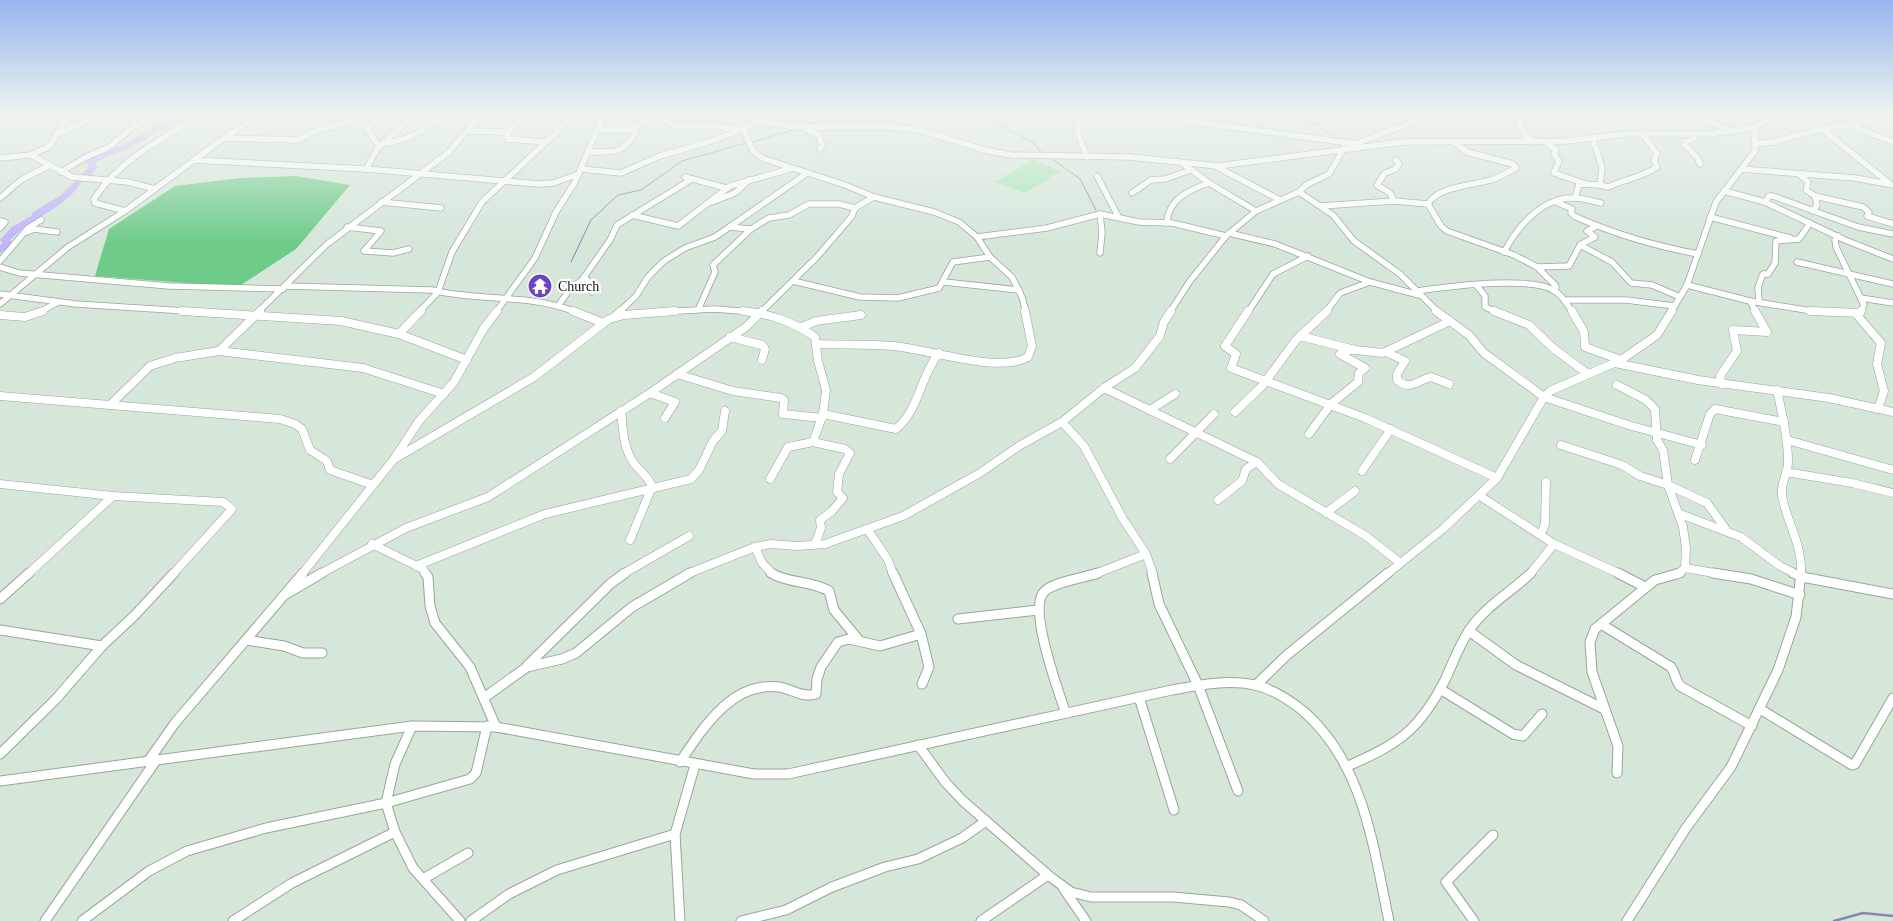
<svg xmlns="http://www.w3.org/2000/svg" width="1893" height="921" font-family="'Times New Roman',serif">
	<style>
		.green { fill: #aae4b8 }
		.forest { fill: #6fcb89 }
		.lines { fill: none; stroke-linecap: round; stroke-linejoin: round }
		.stream-far1 { stroke: #8c83b5; stroke-width: 1 }
		.stream { stroke: #8c83b5; stroke-width: 2.5 }
		.river { fill: #c2b3fc; fill-rule: evenodd }
		.minor-far2-casing { stroke: #97a79a; stroke-width: 7 }
		.minor-far1-casing { stroke: #97a79a; stroke-width: 9 }
		.minor-casing { stroke: #97a79a; stroke-width: 11 }
		.minor-far2 { stroke: #fff; stroke-width: 5.5 }
		.minor-far1 { stroke: #fff; stroke-width: 8 }
		.minor { stroke: #fff; stroke-width: 9 }
		.labels { text-anchor: middle; dominant-baseline: central; stroke-width: 4.5; stroke-linejoin: round; paint-order: stroke }
		.poi-label { font-size: 14px; fill: #0e1410; stroke: #fff; text-anchor: start }
	</style>
	<rect width="100%" height="100%" fill="#d6e6d9"/>
	<path class="green" d="M1032 160 1061 171 1025 193 995 182Z"/>
	<path class="forest" d="M296 176 350 185 296 249 238 287 95 276 109 229 175 186 241 178Z"/>
	<g class="lines">
		<g class="stream-far1">
			<path d="M979 114 1032 142 1042 153"/>
			<path d="M1279 114 1319 125 1332 137"/>
			<path d="M805 125 819 121 842 122 912 114"/>
			<path d="M752 142 793 130"/>
			<path d="M1051 158 1080 179 1096 210"/>
			<path d="M571 262 591 220 618 195 641 190 682 161 746 143"/>
		</g>
		<path class="stream" d="M1834 921 1863 913 1893 916"/>
		<path class="river" d="M180 114H190L126 150 105 157 95 163 97 167 96 169 87 179H83C71 205 30 219 10 240L13 244 0 253V245L3 243 0 240 12 227 31 216 33 212 61 195 89 167 86 162 87 160 99 153 120 146Z"/>
		<defs>
			<g id="minor-far2">
				<path d="M745 114 761 121 794 127H892L919 130 985 150 1010 155 1130 157 1218 166 1402 142 1567 141 1625 134H1709L1755 127"/>
				<path d="M1079 114 1077 131 1087 157"/>
				<path d="M1135 114 1356 144"/>
				<path d="M1525 114 1519 126 1531 142"/>
				<path d="M1677 114 1712 123 1731 131"/>
				<path d="M651 116 674 125 717 126 739 130"/>
				<path d="M764 122 777 114"/>
				<path d="M1852 126 1893 142"/>
				<path d="M743 129 753 151 762 158 845 185 874 197 934 212 959 222 977 237 990 257 1012 277 1022 297 1026 312"/>
				<path d="M1822 129 1889 183"/>
				<path d="M598 130H633L651 116 647 114"/>
				<path d="M807 130 819 135 822 146 820 149"/>
				<path d="M469 131 506 132 529 114"/>
				<path d="M509 131 507 139 545 142"/>
				<path d="M1693 134 1694 139 1685 142V145L1697 157 1700 164"/>
				<path d="M55 135 104 114"/>
				<path d="M224 138 297 140 316 131 357 120"/>
				<path d="M1453 141 1467 152 1513 164 1516 168C1508 172 1499 178 1490 180 1472 186 1438 186 1428 204L1441 226 1447 231 1514 255 1537 267 1569 266 1580 245 1595 237 1587 231 1597 226"/>
				<path d="M1546 142 1556 150 1554 154 1559 161 1554 173 1583 183"/>
				<path d="M384 143C409 141 425 129 444 114"/>
				<path d="M1355 144 1434 114"/>
				<path d="M1756 144 1773 142 1822 129 1893 117"/>
				<path d="M381 145 415 114"/>
				<path d="M588 152C612 152 623 155 636 132L633 130"/>
				<path d="M31 155 50 146 68 114"/>
				<path d="M0 158 31 155 72 177 128 182 155 189"/>
				<path d="M193 160 366 169 538 184 553 183 579 174"/>
				<path d="M1182 163 1209 183 1256 211"/>
				<path d="M1217 167 1280 200"/>
				<path d="M366 169 379 146 367 129 384 114"/>
				<path d="M581 169 621 173 660 156 715 140 761 121"/>
				<path d="M1741 169 1855 178 1893 185"/>
				<path d="M61 172 86 157 109 147 133 127 158 114"/>
				<path d="M1799 174 1808 182 1806 190 1815 196 1817 205 1813 211"/>
				<path d="M1097 176 1118 216"/>
				<path d="M685 177 726 188"/>
				<path d="M1600 185 1608 187C1627 178 1639 179 1657 167L1654 160 1657 154 1642 133"/>
				<path d="M1724 191 1765 202 1845 240 1893 259"/>
				<path d="M1299 192 1333 215 1354 241 1400 274 1438 312"/>
				<path d="M1132 193 1151 180 1165 179 1191 170"/>
				<path d="M1815 196 1863 207 1869 212 1867 216 1893 224"/>
				<path d="M0 198 21 180 48 166"/>
				<path d="M1575 198 1579 184 1600 185 1602 168 1593 139"/>
				<path d="M1394 201 1390 193 1377 185 1385 173 1396 169 1399 163 1396 160"/>
				<path d="M381 202 441 208"/>
				<path d="M712 202 735 193 749 180"/>
				<path d="M1556 202 1572 209 1571 213 1574 216C1614 234 1655 246 1698 254"/>
				<path d="M1765 202 1769 196H1773L1858 227 1893 234"/>
				<path d="M1321 206 1394 201 1428 204"/>
				<path d="M125 211 95 203 94 199C120 159 163 138 203 114"/>
				<path d="M1100 214 1102 233 1100 253"/>
				<path d="M632 215 678 226 730 186 790 169"/>
				<path d="M1710 217 1790 238"/>
				<path d="M0 221 5 222 0 228"/>
				<path d="M1167 223C1168 199 1189 190 1209 183"/>
				<path d="M347 227 381 231 364 251 393 253 409 249"/>
				<path d="M729 227 751 229"/>
				<path d="M27 232 34 229 57 232"/>
				<path d="M1229 233 1275 244 1370 282 1419 295"/>
				<path d="M1838 236 1835 240 1836 247 1864 305 1860 312"/>
				<path d="M977 237 1047 228 1100 214 1139 222 1172 223 1226 236"/>
				<path d="M1580 245 1612 262 1631 283 1652 285 1680 297"/>
				<path d="M1504 252C1518 226 1542 197 1574 198 1583 198 1592 201 1601 203"/>
				<path d="M0 261 28 228 41 220"/>
				<path d="M1797 262 1893 284"/>
				<path d="M0 267 19 273 169 286 283 289"/>
				<path d="M1539 269 1556 286 1554 291"/>
				<path d="M584 277 595 288 592 292"/>
				<path d="M793 281 860 297 898 298 939 288 953 262 990 257"/>
				<path d="M944 282 1019 290"/>
				<path d="M1687 285 1750 301 1818 312"/>
				<path d="M285 286 432 290C480 302 529 293 576 312"/>
				<path d="M1477 286 1485 296V307L1497 312"/>
				<path d="M1417 291C1447 287 1531 275 1555 291 1562 296 1568 305 1572 312"/>
				<path d="M0 294 76 304 201 312"/>
				<path d="M1861 298 1893 303"/>
				<path d="M1564 300H1626L1675 306"/>
				<path d="M1750 301 1756 312"/>
				<path d="M1759 302 1758 287 1763 274H1768L1775 263 1776 241 1799 239 1810 223"/>
				<path d="M0 304 68 247 125 211 224 138 261 114"/>
				<path d="M558 306 570 289 582 280 610 240 617 225 692 179"/>
				<path d="M699 308 715 272 713 265 751 229 769 218 789 215 809 204H839L855 208"/>
				<path d="M40 312 58 302"/>
				<path d="M258 312 326 245 449 152 481 114"/>
				<path d="M419 312 438 292 452 252 482 202 576 114"/>
				<path d="M496 312 535 258 556 212 575 182 604 114"/>
				<path d="M619 312 636 296 648 277 664 261 685 248 715 237 806 174"/>
				<path d="M660 312 714 309 753 312"/>
				<path d="M761 312 817 257 852 216 855 208 874 197"/>
				<path d="M1170 312 1190 281 1226 236 1256 211 1299 192 1306 185 1329 174 1344 148"/>
				<path d="M1248 312 1273 274 1308 256"/>
				<path d="M1326 312 1340 293 1370 282"/>
				<path d="M1671 312 1687 285 1716 202 1755 151V127L1776 114"/>
			</g>
			<g id="minor-far1">
				<path d="M182 311 341 321 399 334 467 360"/>
				<path d="M573 311 603 323"/>
				<path d="M743 311C770 314 792 321 815 337L818 361 826 390 823 414 813 442 788 447 770 479"/>
				<path d="M1248 311 1225 346 1236 354 1231 368 1365 418 1497 478"/>
				<path d="M1436 311 1469 335 1484 353 1544 397 1628 425 1702 445"/>
				<path d="M1494 311 1529 325 1553 348 1588 374"/>
				<path d="M1572 311 1584 332 1585 347 1621 360"/>
				<path d="M1810 311 1860 313 1861 311"/>
				<path d="M0 315 25 317 43 311"/>
				<path d="M1857 315 1881 343 1877 364 1884 391 1878 409"/>
				<path d="M614 317 621 311"/>
				<path d="M802 327 816 321 861 315"/>
				<path d="M399 334 421 311"/>
				<path d="M1300 336 1355 350 1383 353 1450 321"/>
				<path d="M730 337 762 345 765 349 762 360"/>
				<path d="M817 344C842 345 868 344 893 346 929 349 998 374 1028 357L1032 346 1025 311"/>
				<path d="M219 351 260 311"/>
				<path d="M1386 352 1405 361 1397 374V380C1411 391 1416 381 1431 377L1449 384"/>
				<path d="M1615 363 1698 380 1829 398 1893 412"/>
				<path d="M677 374 733 391 781 398 784 400 783 414 822 418"/>
				<path d="M1722 384 1720 376 1737 351 1733 330 1767 332 1755 311"/>
				<path d="M1617 385 1646 400 1655 409 1657 440 1663 450 1668 485 1683 527 1686 548 1685 568"/>
				<path d="M1104 388 1257 462 1278 484 1366 536 1399 562"/>
				<path d="M1777 390C1782 414 1788 438 1788 462 1788 474 1780 483 1782 496 1787 523 1803 546 1801 574"/>
				<path d="M650 393 675 402 665 418"/>
				<path d="M0 396 280 419 295 424 302 429 310 450 327 461 330 470 373 485"/>
				<path d="M110 405 150 366 175 358 219 351 363 368 444 394"/>
				<path d="M1150 410 1175 394"/>
				<path d="M621 411C623 428 623 447 633 462 639 471 649 476 652 487L630 540"/>
				<path d="M1235 412 1262 386 1296 340 1327 311"/>
				<path d="M823 414 896 429C920 409 920 376 939 353"/>
				<path d="M1062 422 1084 446 1123 519 1146 554 1153 574"/>
				<path d="M1309 434 1331 404 1358 382 1359 373 1365 368 1340 354 1352 349"/>
				<path d="M1787 440 1893 470"/>
				<path d="M813 442 845 449 850 453 839 474 837 492 843 498 832 511 820 520 821 528 815 544"/>
				<path d="M1561 445 1622 465 1640 476 1668 485 1707 503 1725 528"/>
				<path d="M396 458 534 377 609 319 624 315 675 311"/>
				<path d="M1170 459 1214 414"/>
				<path d="M1695 460 1710 414 1715 409 1784 422"/>
				<path d="M1362 471 1391 429"/>
				<path d="M1786 472 1852 483 1893 493"/>
				<path d="M0 484 113 496 223 502 232 509 173 574"/>
				<path d="M1480 496 1554 544 1620 574"/>
				<path d="M1218 500 1242 481 1246 469 1257 462"/>
				<path d="M1326 513 1355 491"/>
				<path d="M1680 514 1741 537 1780 566 1796 574"/>
				<path d="M868 530 888 560 893 574"/>
				<path d="M1541 534 1545 524 1546 482"/>
				<path d="M372 544 423 569 426 574"/>
				<path d="M755 547 762 563 773 574"/>
				<path d="M416 566 545 514 691 479 699 470 713 441 722 431 725 411"/>
				<path d="M28 574 113 496"/>
				<path d="M302 574 394 459 419 421 454 382 484 328 497 311"/>
				<path d="M320 574 406 528 488 497 650 393 746 327 762 311"/>
				<path d="M623 574 689 536"/>
				<path d="M687 574 755 547 771 544 797 546 825 544 903 516 980 473 1019 446 1062 422 1104 388 1135 368 1160 336 1164 322 1171 311"/>
				<path d="M1095 574 1146 554"/>
				<path d="M1387 574 1444 528 1497 478 1544 397 1550 391 1621 360 1657 335 1672 311"/>
				<path d="M1530 574 1554 544"/>
				<path d="M1678 574 1685 568 1720 574"/>
			</g>
			<g id="minor">
				<path d="M425 573 428 577 430 606 435 623 470 667 496 727"/>
				<path d="M771 573C789 584 810 580 829 591L834 610 858 639"/>
				<path d="M893 573 921 634 929 667 922 684"/>
				<path d="M1152 573 1159 604 1198 685 1238 791"/>
				<path d="M1618 573 1645 587"/>
				<path d="M1713 573 1751 579 1800 595"/>
				<path d="M1793 573 1802 577 1893 594"/>
				<path d="M286 594 322 573"/>
				<path d="M0 599 29 573"/>
				<path d="M958 619 1038 610"/>
				<path d="M1601 624 1671 667C1676 674 1675 680 1680 686L1752 726"/>
				<path d="M0 630 102 646"/>
				<path d="M1469 631 1516 665 1604 709"/>
				<path d="M246 640 284 646 303 653H322"/>
				<path d="M527 666 610 584 625 573"/>
				<path d="M1256 685 1287 655 1388 573"/>
				<path d="M1440 689 1513 734 1523 736 1542 714"/>
				<path d="M485 697 527 667 562 659 576 653 632 607 690 573"/>
				<path d="M1139 697 1174 810"/>
				<path d="M1760 709 1852 765 1855 764 1893 698"/>
				<path d="M1065 711C1058 690 1028 608 1044 592 1052 582 1084 578 1098 573"/>
				<path d="M412 726 395 764 386 803 395 832 413 868 460 921"/>
				<path d="M918 745 946 783 963 801 1048 875 1071 892 1091 897H1173L1229 902 1241 905 1264 921"/>
				<path d="M0 754 56 699 102 646 135 615 174 573"/>
				<path d="M149 760 175 723 303 573"/>
				<path d="M680 762C703 728 732 681 779 687 792 689 802 698 816 694L817 679 821 667 838 642 849 639 880 646 921 634"/>
				<path d="M1348 766C1398 744 1419 731 1445 680 1453 663 1459 645 1470 629 1486 606 1511 592 1531 573"/>
				<path d="M1617 773 1618 746 1592 672 1590 642 1595 629 1655 580 1680 573"/>
				<path d="M0 781 412 726 496 727 754 774H788L1172 690C1199 685 1228 679 1255 685 1273 689 1288 699 1302 710 1364 763 1373 846 1389 921"/>
				<path d="M423 879 468 853"/>
				<path d="M1063 888 1086 921"/>
				<path d="M45 921 157 759"/>
				<path d="M82 921 149 871 187 851 266 828 386 803 470 779 476 773 487 726"/>
				<path d="M233 921 292 883 395 832"/>
				<path d="M471 921 509 894 557 870 675 834"/>
				<path d="M680 921 675 834 695 765"/>
				<path d="M741 921 786 910 832 887 885 867 918 859 962 838 986 821"/>
				<path d="M981 921 1048 875"/>
				<path d="M1474 921 1446 882 1493 835"/>
				<path d="M1627 921 1686 828 1731 767 1778 670 1796 617 1801 573"/>
			</g>
		</defs>
		<use href="#minor-far2" class="minor-far2-casing"/>
		<use href="#minor-far1" class="minor-far1-casing"/>
		<use href="#minor" class="minor-casing"/>
		<use href="#minor-far2" class="minor-far2"/>
		<use href="#minor-far1" class="minor-far1"/>
		<use href="#minor" class="minor"/>
	</g>
	<linearGradient id="sky" x2="0" y2="1"><stop stop-color="#99b4f0"/><stop offset="0.47" stop-color="#edf4ee"/><stop offset="1" stop-color="#edf4ee" stop-opacity="0"/></linearGradient>
	<rect width="1893" height="243" fill="url(#sky)"/>
	<defs>
		<symbol id="temple-disc" viewBox="-11 -11 22 22"><circle r="9.5" fill="#6d46bf" stroke="#fff"/><path d="M0-6L5-2H3V0L6.5 2.5H4V6H1.5V3h-3V6H-4V2.5H-6.5L-3 0V-2H-5Z" fill="#fff"/></symbol>
	</defs>
	<g fill-rule="evenodd">
		<use href="#temple-disc" x="526" y="272" width="28" height="28"/>
	</g>
	<g class="labels">
		<g class="poi-label">
			<text x="558" y="286">Church</text>
		</g>
	</g>
</svg>
